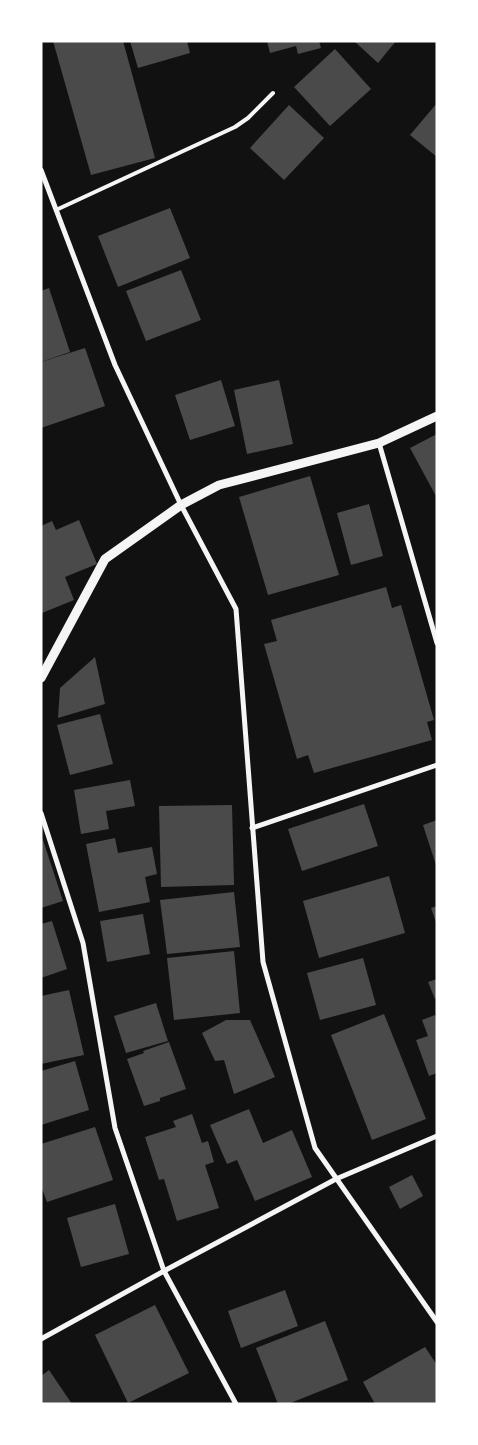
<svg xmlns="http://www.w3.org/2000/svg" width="478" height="1445" font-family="Arial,sans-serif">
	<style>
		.building { fill: #4a4a4a }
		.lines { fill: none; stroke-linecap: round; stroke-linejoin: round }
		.service { stroke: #f5f5f5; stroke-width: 4 }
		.minor { stroke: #f5f5f5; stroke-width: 5 }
		.tertiary { stroke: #f5f5f5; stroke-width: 9 }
	</style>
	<rect width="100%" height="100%" fill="#111"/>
	<g class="building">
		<path d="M53 41H123L155 158 91 175Z"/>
		<path d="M130 41H187L190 53 138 68Z"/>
		<path d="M267 41H319L321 48 298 54 296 46 270 53Z"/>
		<path d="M354 41H396L378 63Z"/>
		<path d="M335 49 371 89 330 126 294 87Z"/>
		<path d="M437 103V157L410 135Z"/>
		<path d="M289 105 324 138 284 180 250 148Z"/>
		<path d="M170 208 190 258 118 287 98 236Z"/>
		<path d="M181 270 201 320 146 341 126 291Z"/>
		<path d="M49 288 70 352 41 362V291Z"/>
		<path d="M85 348 105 406 41 428V362Z"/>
		<path d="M221 380 235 426 190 440 175 395Z"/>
		<path d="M279 380 293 444 247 454 234 390Z"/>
		<path d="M437 434V498L410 448Z"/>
		<path d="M310 476 339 575 268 595 239 497Z"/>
		<path d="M369 504 383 556 351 565 337 513Z"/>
		<path d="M79 520 97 564 65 577 74 600 42 613 41 526 52 521 56 530Z"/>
		<path d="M386 587 392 608 401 605 434 720 427 722 432 740 314 773 308 755 297 759 264 644 277 641 271 620Z"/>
		<path d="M95 657 105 704 58 718 60 688Z"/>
		<path d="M100 714 113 764 70 775 57 725Z"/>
		<path d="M130 780 135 806 106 811 109 829 81 834 74 790Z"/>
		<path d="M364 804 378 846 302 871 288 829Z"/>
		<path d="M232 805 234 885 161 887 159 806Z"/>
		<path d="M437 820V864L436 865 423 825Z"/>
		<path d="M41 834 63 901 41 908Z"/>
		<path d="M115 838 118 853 152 847 157 874 145 877 150 902 99 912 86 844Z"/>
		<path d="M389 876 405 933 319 958 303 901Z"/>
		<path d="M234 892 240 947 167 954 160 900Z"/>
		<path d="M437 906V925L431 908Z"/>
		<path d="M143 914 150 954 107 962 100 921Z"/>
		<path d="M52 921 67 969 41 978V924Z"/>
		<path d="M234 951 240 1013 174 1020 167 958Z"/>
		<path d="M363 958 376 1005 320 1020 307 973Z"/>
		<path d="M437 979V998L435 999 428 982Z"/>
		<path d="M69 990 84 1055 41 1064V996Z"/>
		<path d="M156 1003 168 1041 126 1053 114 1016Z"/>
		<path d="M384 1014 426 1119 372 1140 331 1035Z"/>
		<path d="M435 1015 437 1020V1073L429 1076 416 1040 428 1036 422 1020Z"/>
		<path d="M226 1020H250L275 1077 234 1094 224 1060 215 1061 202 1033Z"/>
		<path d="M169 1042 186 1089 160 1098V1101L144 1106 127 1059 144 1053 143 1051Z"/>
		<path d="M75 1061 89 1110 41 1125V1071Z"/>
		<path d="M249 1109 263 1143 292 1130 312 1177 255 1201 237 1160 227 1164 210 1125Z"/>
		<path d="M192 1114 202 1143 208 1141 214 1162 205 1165 219 1208 177 1221 164 1179 159 1180 145 1137 176 1127 173 1121Z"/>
		<path d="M95 1127 113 1180 47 1202 41 1186V1144Z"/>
		<path d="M412 1175 423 1196 400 1209 389 1187Z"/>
		<path d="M115 1204 129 1254 81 1267 67 1218Z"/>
		<path d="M285 1290 298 1326 241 1348 228 1311Z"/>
		<path d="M155 1305 189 1373 128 1403 95 1335Z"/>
		<path d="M325 1321 348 1380 288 1404H278L256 1348Z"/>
		<path d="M425 1347 437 1365V1404H375L363 1382Z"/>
		<path d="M49 1370 72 1404H41V1376Z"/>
	</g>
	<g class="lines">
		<path class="service" d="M56 210 235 127 248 118 273 93"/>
		<g class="minor">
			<path d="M41 170 115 365 181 505 236 609 263 962 315 1148 437 1322"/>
			<path d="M379 443 437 643"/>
			<path d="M41 813 83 943 115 1128 164 1271 236 1404"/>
			<path d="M252 828 437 765"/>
			<path d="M41 1339 164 1271 336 1179 437 1136"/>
		</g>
		<path class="tertiary" d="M41 678 105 559 181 505 219 485 379 443 437 416"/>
	</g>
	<rect width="478" height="1445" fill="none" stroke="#ffffff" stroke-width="85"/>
</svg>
